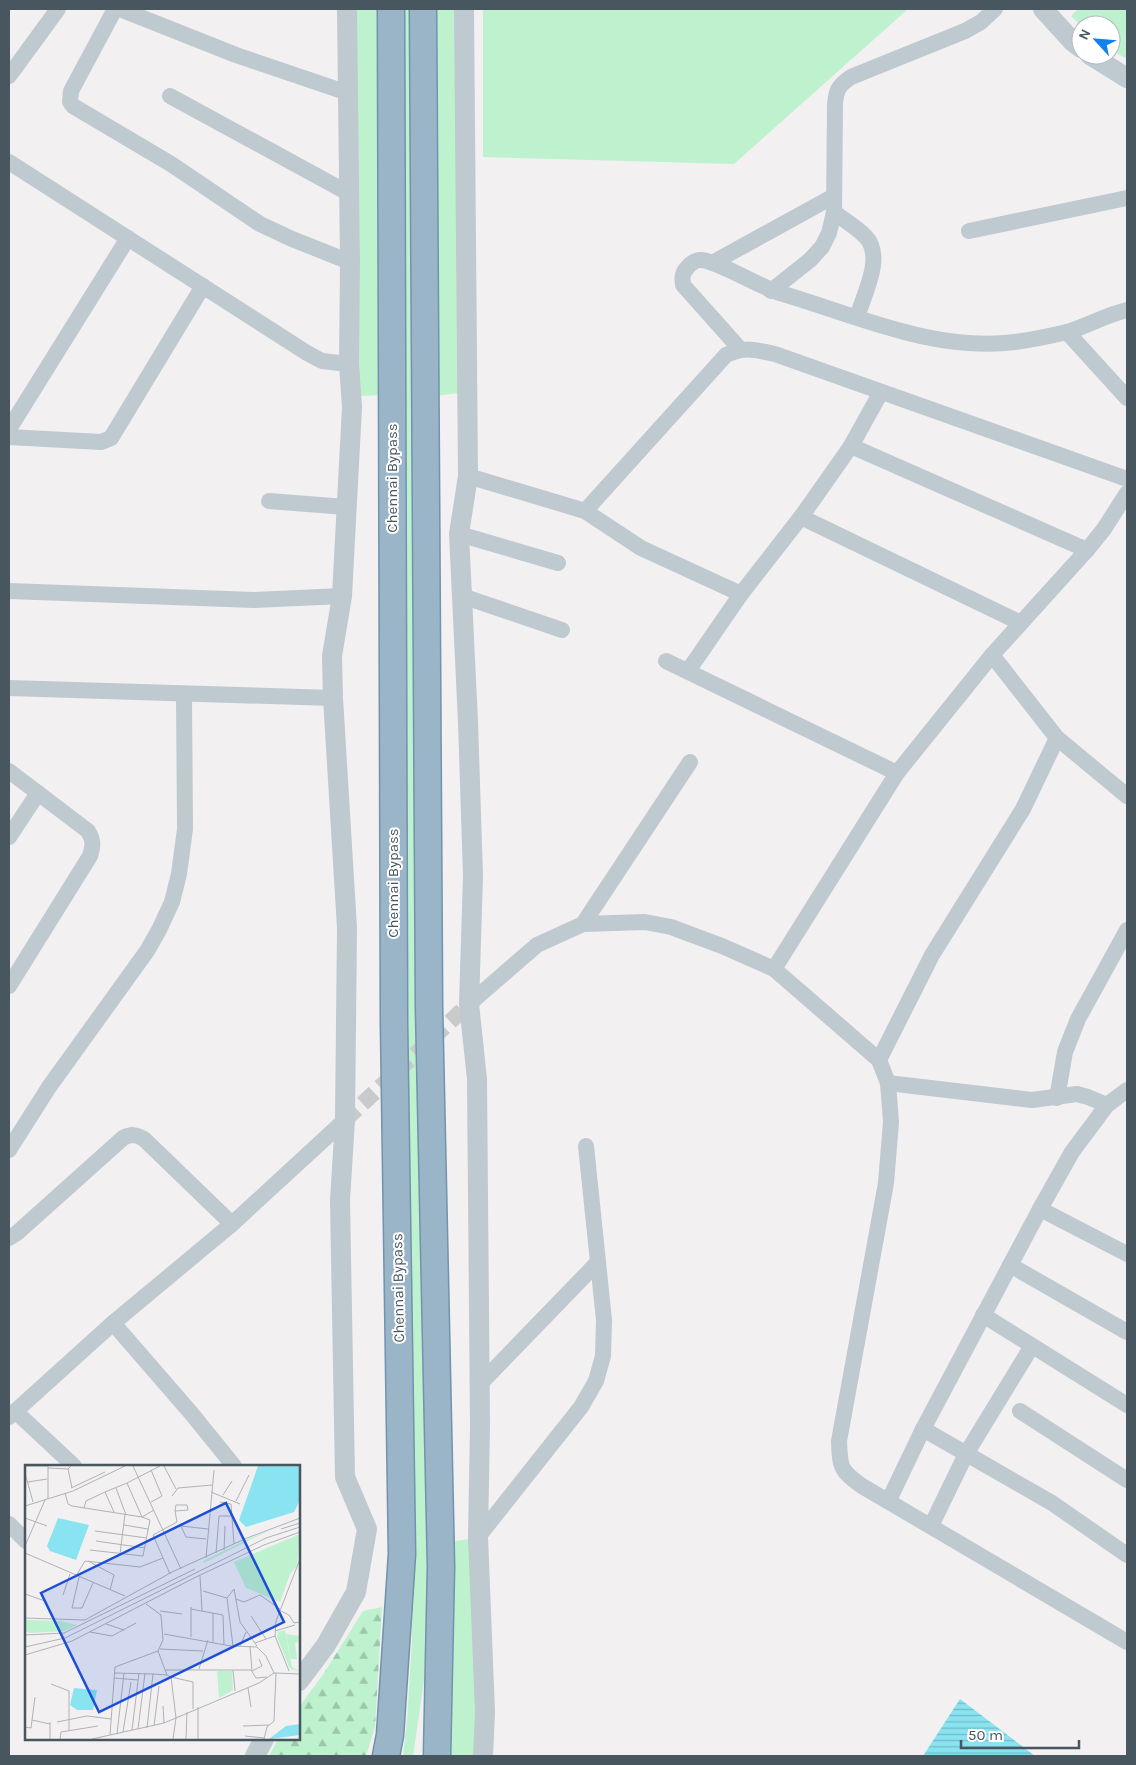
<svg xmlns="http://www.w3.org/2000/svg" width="1136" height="1765" font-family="Karla,sans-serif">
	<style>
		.green { fill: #bef2ce }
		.forest { fill: url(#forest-firs) }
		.water { fill: url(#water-rules) }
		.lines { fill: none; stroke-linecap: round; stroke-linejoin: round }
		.minor-tunnel { stroke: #c8cacc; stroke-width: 16; stroke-dasharray: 16 8; stroke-linecap: butt }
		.trunk-casing { stroke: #7193ad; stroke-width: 29 }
		.minor { stroke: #bec9d0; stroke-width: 16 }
		.tertiary { stroke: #bec9d0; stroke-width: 20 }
		.trunk { stroke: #9ab4c8; stroke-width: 26 }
		.labels { text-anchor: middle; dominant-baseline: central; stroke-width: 4; stroke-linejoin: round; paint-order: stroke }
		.street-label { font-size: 15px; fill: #47565f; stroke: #fff }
		.inset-road { fill: none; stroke: #aeb2b7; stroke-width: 1 }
		.view { fill: #1d4ed8; fill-opacity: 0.15; stroke: #1d4ed8; stroke-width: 2.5 }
		.inset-edge { fill: none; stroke: #47565f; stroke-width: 2.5 }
	</style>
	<defs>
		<pattern id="forest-firs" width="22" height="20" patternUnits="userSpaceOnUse" patternTransform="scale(1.25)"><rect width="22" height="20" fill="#bef2ce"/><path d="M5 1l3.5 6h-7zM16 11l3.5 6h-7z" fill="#9cc7aa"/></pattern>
		<pattern id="water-rules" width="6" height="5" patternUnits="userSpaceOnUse" patternTransform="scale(1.25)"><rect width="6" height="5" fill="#89e3f0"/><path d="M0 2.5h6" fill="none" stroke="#72bbc6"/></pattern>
	</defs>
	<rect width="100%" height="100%" fill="#f3f0f1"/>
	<g class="green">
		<path d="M356 9H383L382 395 360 396 358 359 360 260Z"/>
		<path d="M399 9H416L430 1640 413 1756H403L407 1720 412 1641 407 1260Z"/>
		<path d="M433 9H455L459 393 435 396Z"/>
		<path d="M483 9H908L734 164 483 157Z"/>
		<path d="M1078 9H1127V59L1111 50V25L1081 26 1071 16Z"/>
		<path d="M469 1539 477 1713 476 1756H446L450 1542Z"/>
	</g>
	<path class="forest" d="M382 1607 375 1727 366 1756H269L278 1739H299V1707L324 1673 363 1611Z"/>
	<path class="water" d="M960 1699 1035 1756H923Z"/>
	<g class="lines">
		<path class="minor-tunnel" d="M345 1120 469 1004"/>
		<defs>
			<g id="trunk">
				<path d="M423 9 429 1007 441 1567 437 1756"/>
				<path d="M386 1756 390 1735 402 1554 394 1022 391 9"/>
			</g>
		</defs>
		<use href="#trunk" class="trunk-casing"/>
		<g class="minor">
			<path d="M115 9 71 91 70 102 73 106 171 164 260 224 292 239 350 262"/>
			<path d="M120 9 236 55 348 93"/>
			<path d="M9 76 58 9"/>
			<path d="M170 96 350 194"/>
			<path d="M9 162 307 353 322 361 349 364"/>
			<path d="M834 212C844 220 856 227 865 236 885 256 864 294 857 317"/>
			<path d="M969 231 1127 198"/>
			<path d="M714 262 834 196"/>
			<path d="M771 291 810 260 822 247 829 233 834 212 835 105C836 90 838 86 851 77L965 31 981 22 995 9"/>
			<path d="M1067 332 1127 398"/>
			<path d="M740 349 683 285C682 278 682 273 687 268 690 264 694 261 699 260 714 258 762 289 783 294 858 316 934 352 1015 342 1031 340 1050 336 1067 332 1087 326 1106 315 1127 310"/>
			<path d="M9 429 128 238"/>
			<path d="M9 437 101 442 111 438 203 286"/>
			<path d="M851 446 881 392"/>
			<path d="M468 476 585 511 641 548 741 594"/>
			<path d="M269 501 346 507"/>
			<path d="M585 511 726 355C747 346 754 350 775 354L1127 479"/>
			<path d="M801 517 1021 623"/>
			<path d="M459 534 558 563"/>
			<path d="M9 591 254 600 342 596"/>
			<path d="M462 596 562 630"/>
			<path d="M992 655 1057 738 1127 796"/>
			<path d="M666 661 897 773"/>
			<path d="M688 671 741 594 801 517 851 446 1087 550"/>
			<path d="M9 688 333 698"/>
			<path d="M9 771 88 831C94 841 93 846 90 856L9 986"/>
			<path d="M9 837 38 793"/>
			<path d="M583 924 690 762"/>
			<path d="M774 969 897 773 992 655 1087 550 1104 529 1127 493"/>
			<path d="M469 1004 537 945 583 924 645 922 671 927 722 946 774 969 879 1060 888 1083 891 1122 886 1183 839 1441C840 1468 840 1470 862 1486L1127 1642"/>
			<path d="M879 1060 932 955 1023 809 1057 738"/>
			<path d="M888 1083 1032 1100 1077 1094 1088 1097 1107 1105"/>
			<path d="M1127 1090 1107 1105 1072 1152 1040 1209 1127 1254"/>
			<path d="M1057 1098 1065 1052 1078 1019 1127 930"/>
			<path d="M9 1150 49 1087 147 951 159 930 172 902 179 874 185 829 184 694"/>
			<path d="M9 1238 17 1233 123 1138C131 1134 136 1134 144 1139L232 1224"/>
			<path d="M1010 1265 1127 1332"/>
			<path d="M983 1315 1127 1405"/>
			<path d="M113 1323 191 1413 234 1466"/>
			<path d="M480 1384 598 1262"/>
			<path d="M15 1411 74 1466"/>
			<path d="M1020 1411 1127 1480"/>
			<path d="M9 1417 113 1323 232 1224 345 1120"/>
			<path d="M923 1429 1052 1503 1127 1555"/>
			<path d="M889 1500 923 1429 1040 1209"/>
			<path d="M9 1524 26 1541"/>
			<path d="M931 1526 966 1454 1032 1346"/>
			<path d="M478 1537 581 1407 596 1381 603 1356 604 1320 586 1146"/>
		</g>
		<g class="tertiary">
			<path d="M464 9 468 476 459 534 468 722 473 876 469 1004 477 1079 480 1426 478 1537 485 1712 483 1756"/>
			<path d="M1043 9 1073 42 1081 48"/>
			<path d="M1090 55 1127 78"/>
			<path d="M299 1681 326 1645 356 1592 367 1529 345 1477 340 1200 345 1120 347 928 333 698 332 656 342 596 352 407 349 364 350 262 347 9"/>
			<path d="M255 1756 264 1739"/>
		</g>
		<use href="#trunk" class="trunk"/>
	</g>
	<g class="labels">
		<g class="street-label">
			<text transform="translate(392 478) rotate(-90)">Chennai Bypass</text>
			<text transform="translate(393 883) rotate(-90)">Chennai Bypass</text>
			<text transform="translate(398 1288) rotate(-91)">Chennai Bypass</text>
		</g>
	</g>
	<g transform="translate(25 1465)">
		<rect width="275" height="275" fill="#f3f0f1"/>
		<path d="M247 64 179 98 178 96 223 74ZM275 69 272 101 265 109 255 137 221 123 209 97ZM260 165 267 202 274 206 265 204 252 172 253 167Z" fill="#bef2ce"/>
		<path d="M0 155 35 156 52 160 39 166 5 168 0 166ZM261 169 275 171V177L270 178 272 194H266ZM192 206H207L208 225 194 233Z" fill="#bef2ce"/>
		<path d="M233 1H275V35L269 47 221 62 214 55ZM33 53 64 60 51 95 25 86 22 81ZM49 223 72 225 68 245H52L45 240ZM275 259V270L244 274 261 261Z" fill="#89e3f0"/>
		<path class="inset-road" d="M0 1H23M23 1V34M108 1 156 104M139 1 151 24M23 3 43 4 46 1M43 4 47 23M0 8 8 37M3 17 22 14M46 23 80 7M91 23 101 50M80 27 102 18M186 27 215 39M40 28 43 39 47 41 117 52 129 45M198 30 207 16M147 31 153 23 187 20M211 36 224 10M126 37 137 31 126 5M195 37 206 39 209 79M0 41 48 26 100 1M59 43 61 36 80 27 89 47M0 53 22 61M99 60 123 64M256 64 275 58M70 66 122 73M181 74 161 72 156 61 183 64M71 76 120 83M0 81 20 35M65 85 118 91 125 55 117 52 102 18 135 1M199 85 200 61M0 88 100 131M191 88 194 51H206M95 89 100 49M181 93 189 5M63 96 89 110 85 125M145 109 128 70 152 57 150 46 151 40H162L163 45 150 46M51 111 60 96 115 102 138 93M175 111 177 146M54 112 47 143H57L68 118M178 126 202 133 208 181M0 129 20 136M38 130 45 109M202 133 209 124 215 157 232 181M211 134 219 137 235 130 255 144M166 142V172M166 144 198 150 199 180M254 145 264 150 269 158 275 157M135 146 157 149M188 148V177M226 151 241 174M0 153 60 155 149 106 222 73 275 53M81 159 99 165M250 166 270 160M65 167 87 171 111 158M139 169 206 181 232 182 241 191 249 208M0 170 39 168 170 104M230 178 250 171M215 181 221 167M225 181 227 206 237 201 234 194M0 182 40 173 241 73 275 62M135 184 178 186M133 186 142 210M0 190 47 176 169 113 239 80 275 67M174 204 183 175M140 205H226L231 213 242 212M208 205 210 226M264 206 250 171 251 156 275 94M89 208 128 209M146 212 168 217V244M89 213 113 215M26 219 44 226V266M223 223 226 242M138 241 139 258M7 255 25 259M25 257V274M32 257 62 251 86 254M129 261 134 221M218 261 244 260M0 262 6 263 10 232M122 263 128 209 142 210 146 212 151 253 148 274M113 264 120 208M107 265 114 208M98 267 106 217M92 269 99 208M85 270 90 202 133 186 138 175 136 150 121 139M220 271 239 273M35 274 36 267 73 261M67 274 139 258 234 218 249 208 275 209M161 274 162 247M173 274V242M239 274 242 262 249 256 251 208"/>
		<path class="view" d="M201 38 259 157 74 247 16 128Z"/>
		<rect width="275" height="275" class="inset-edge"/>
	</g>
	<rect width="1136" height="1765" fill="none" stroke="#47565f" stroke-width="20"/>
	<g transform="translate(1096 40) rotate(296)"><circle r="24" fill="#ffffff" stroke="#b5bbbf"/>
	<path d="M0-4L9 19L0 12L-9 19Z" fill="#1182ed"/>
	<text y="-8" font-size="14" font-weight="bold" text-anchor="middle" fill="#47565f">N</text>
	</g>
	<path d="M961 1740v8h118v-8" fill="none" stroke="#47565f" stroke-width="2.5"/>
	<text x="968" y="1740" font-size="15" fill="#47565f" stroke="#ffffff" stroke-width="4" paint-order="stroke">50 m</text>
</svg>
